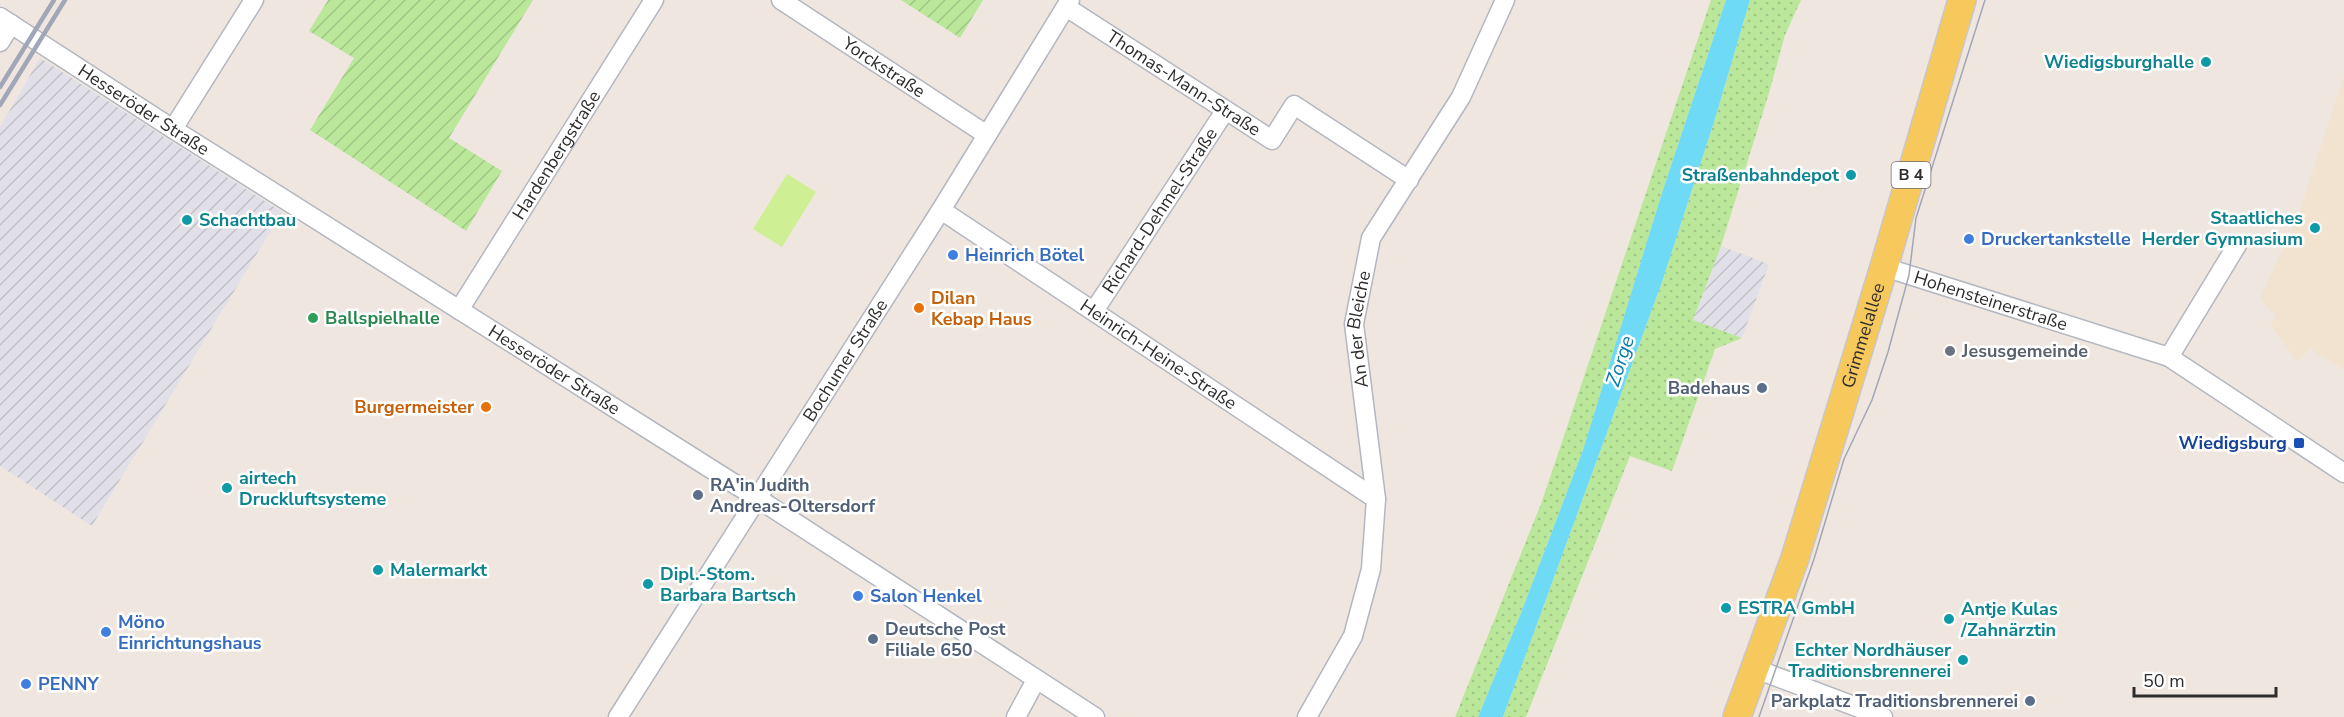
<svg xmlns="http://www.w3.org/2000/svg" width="2344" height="717" font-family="'Nunito Sans',sans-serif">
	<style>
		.industrial { fill: url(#industrial-furrows) }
		.education { fill: #f1e3cf }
		.grass { fill: url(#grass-dots) }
		.garden { fill: url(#garden-furrows) }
		.pitch { fill: #cfef95 }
		.water { fill: #6fdaf5 }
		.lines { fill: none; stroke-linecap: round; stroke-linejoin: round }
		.minor-casing { stroke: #b3b7c1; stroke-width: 21 }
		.primary-casing { stroke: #c8c8c8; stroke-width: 30 }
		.minor { stroke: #fff; stroke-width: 18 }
		.primary { stroke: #f7c85c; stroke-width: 27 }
		.tram { stroke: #a1a6b8; stroke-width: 1.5 }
		.rail { stroke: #a1a6b8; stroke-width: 4.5 }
		.culture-dot { fill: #0f9aa8; stroke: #fff; stroke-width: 2 }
		.shop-dot { fill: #3f7fe0; stroke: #fff; stroke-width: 2 }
		.food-dot { fill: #e8710a; stroke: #fff; stroke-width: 2 }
		.leisure-dot { fill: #2e9e5b; stroke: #fff; stroke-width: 2 }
		.worship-dot { fill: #6b7280; stroke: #fff; stroke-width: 2 }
		.service-dot { fill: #5c6f8a; stroke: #fff; stroke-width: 2 }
		.transit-dot { fill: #1a4fb4; stroke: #fff; stroke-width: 2 }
		.labels { text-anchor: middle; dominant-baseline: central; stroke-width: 5; stroke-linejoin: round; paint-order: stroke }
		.shield { fill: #fff; stroke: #6c6c6c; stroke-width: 1.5 }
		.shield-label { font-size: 16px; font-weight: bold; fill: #2d2d2d }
		.culture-label { font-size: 18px; font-weight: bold; fill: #0d838f; stroke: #fff; text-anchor: start }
		.street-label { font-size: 18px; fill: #2d2d2d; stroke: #fff }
		.shop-label { font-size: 18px; font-weight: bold; fill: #366cbe; stroke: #fff; text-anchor: start }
		.food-label { font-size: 18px; font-weight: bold; fill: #c56008; stroke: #fff; text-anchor: start }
		.leisure-label { font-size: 18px; font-weight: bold; fill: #27864d; stroke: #fff; text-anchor: start }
		.worship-label { font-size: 18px; font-weight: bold; fill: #5b616d; stroke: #fff; text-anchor: start }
		.service-label { font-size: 18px; font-weight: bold; fill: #4e5e75; stroke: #fff; text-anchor: end }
		.transit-label { font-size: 18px; font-weight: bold; fill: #164399; stroke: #fff; text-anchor: end }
		.water-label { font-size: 20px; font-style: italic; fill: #077ba7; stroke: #fff }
	</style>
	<defs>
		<pattern id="industrial-furrows" width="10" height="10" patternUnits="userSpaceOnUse" patternTransform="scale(1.5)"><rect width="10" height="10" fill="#e1e0e8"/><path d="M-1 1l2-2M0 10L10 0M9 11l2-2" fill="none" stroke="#c1c0c7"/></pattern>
		<pattern id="grass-dots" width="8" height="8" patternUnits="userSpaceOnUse" patternTransform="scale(1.5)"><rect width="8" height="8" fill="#bae79a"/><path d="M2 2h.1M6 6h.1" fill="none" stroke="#a0c685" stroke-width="1.8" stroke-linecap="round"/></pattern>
		<pattern id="garden-furrows" width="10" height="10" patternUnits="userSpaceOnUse" patternTransform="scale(1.5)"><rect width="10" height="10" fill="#bae79a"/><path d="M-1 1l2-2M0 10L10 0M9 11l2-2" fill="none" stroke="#a0c685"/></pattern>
	</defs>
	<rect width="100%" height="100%" fill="#efe7df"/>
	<g class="industrial">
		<path d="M40 58 282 212 92 526 0 466V127Z"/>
		<path d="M1721 246 1769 264 1742 338 1693 321Z"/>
	</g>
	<path class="education" d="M2344 76V370L2309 348 2298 363 2271 325 2276 316 2260 299 2300 210Z"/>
	<g class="grass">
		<path d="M1711 0H1726L1661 196 1583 450 1521 613 1478 717H1455L1541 504Z"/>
		<path d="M1750 0H1801L1785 35 1769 93 1721 246 1693 320 1742 338 1715 349 1672 471 1630 456 1526 717H1503L1662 282 1715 119Z"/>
	</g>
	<g class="garden">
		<path d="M328 0H533L449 138 502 171 466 231 310 130 354 58 309 31Z"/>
		<path d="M901 0H983L960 38Z"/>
	</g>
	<path class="pitch" d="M787 174 816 192 782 247 753 229Z"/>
	<path class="water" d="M1726 0H1750L1715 119 1662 282 1503 717H1478L1521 613 1583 450 1661 196Z"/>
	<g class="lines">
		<defs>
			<g id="minor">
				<path id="s1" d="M781 0 987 135"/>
				<path id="s2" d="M1066 7 1272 140 1294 105 1409 180"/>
				<path id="s3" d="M0 17 173 129 757 498 1095 717"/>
				<path d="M0 42 11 24"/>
				<path d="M173 129 254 0"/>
				<path id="s4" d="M941 210 1376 499"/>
				<path id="s5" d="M1884 267 2169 357 2344 473"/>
				<path id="s6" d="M459 310 654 0"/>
				<path id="s7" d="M1094 311 1225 111"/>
				<path d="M2169 357 2237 245"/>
				<path d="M1756 669 1883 717"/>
				<path id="s8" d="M618 717 941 210 1070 0"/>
				<path d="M1016 717 1036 680"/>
				<path id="s9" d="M1307 717 1353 636 1371 569 1376 499 1354 324 1371 238 1461 97 1505 0"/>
			</g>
			<g id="primary">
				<path id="s10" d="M1737 717 1795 558 1884 267 1962 0"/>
			</g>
		</defs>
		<use href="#minor" class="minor-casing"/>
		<use href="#primary" class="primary-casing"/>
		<use href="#minor" class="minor"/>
		<use href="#primary" class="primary"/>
		<path class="tram" d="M1759 717 1814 559 1844 459 1872 400 1888 352 1909 275 1916 218 1985 0"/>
		<g class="rail">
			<path d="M0 87 54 0"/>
			<path d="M0 105 65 0"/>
		</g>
	</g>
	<g class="culture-dot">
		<circle cx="2206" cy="62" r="6"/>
		<circle cx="1851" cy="175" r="6"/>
		<circle cx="187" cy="220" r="6"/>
		<circle cx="2315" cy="228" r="6"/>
		<circle cx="227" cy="488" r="6"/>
		<circle cx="378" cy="570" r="6"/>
		<circle cx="648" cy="584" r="6"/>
		<circle cx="1726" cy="608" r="6"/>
		<circle cx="1949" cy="619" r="6"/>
		<circle cx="1963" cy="660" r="6"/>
	</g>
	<g class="shop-dot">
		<circle cx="1969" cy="239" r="6"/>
		<circle cx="953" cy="255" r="6"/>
		<circle cx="858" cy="596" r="6"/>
		<circle cx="106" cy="632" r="6"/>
		<circle cx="26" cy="684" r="6"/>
	</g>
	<g class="food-dot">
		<circle cx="919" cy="308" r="6"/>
		<circle cx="486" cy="407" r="6"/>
	</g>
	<circle class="leisure-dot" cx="313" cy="318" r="6"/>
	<circle class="worship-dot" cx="1950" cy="351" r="6"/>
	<g class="service-dot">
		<circle cx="1762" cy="388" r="6"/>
		<circle cx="698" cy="495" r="6"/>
		<circle cx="873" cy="639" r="6"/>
		<circle cx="2030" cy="701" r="6"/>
	</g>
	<rect class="transit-dot" x="2293" y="437" width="12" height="12" rx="3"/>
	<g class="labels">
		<rect class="shield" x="1891.5" y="162" width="39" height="26" rx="4.5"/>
		<g class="shield-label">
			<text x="1911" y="175">B 4</text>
		</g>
		<g class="culture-label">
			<text x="2194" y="62" text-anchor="end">Wiedigsburghalle</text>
			<text x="1839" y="175" text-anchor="end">Straßenbahndepot</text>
			<text x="2303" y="218" text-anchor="end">Staatliches<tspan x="2303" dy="21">Herder Gymnasium</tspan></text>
			<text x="199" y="220">Schachtbau</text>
			<text x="239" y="478">airtech<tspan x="239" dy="21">Druckluftsysteme</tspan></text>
			<text x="390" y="570">Malermarkt</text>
			<text x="660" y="574">Dipl.-Stom.<tspan x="660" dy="21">Barbara Bartsch</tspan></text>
			<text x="1738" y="608">ESTRA GmbH</text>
			<text x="1961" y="609">Antje Kulas<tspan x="1961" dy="21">/Zahnärztin</tspan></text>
			<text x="1951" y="650" text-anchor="end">Echter Nordhäuser<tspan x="1951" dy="21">Traditionsbrennerei</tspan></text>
		</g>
		<g class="street-label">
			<text stroke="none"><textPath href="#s1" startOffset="123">Yorckstraße</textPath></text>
			<text stroke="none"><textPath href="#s2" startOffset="140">Thomas-Mann-Straße</textPath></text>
			<text stroke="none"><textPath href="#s3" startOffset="171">Hesseröder Straße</textPath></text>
			<text stroke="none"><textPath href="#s6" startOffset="183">Hardenbergstraße</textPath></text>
			<text stroke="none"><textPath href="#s7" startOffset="120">Richard-Dehmel-Straße</textPath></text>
			<text stroke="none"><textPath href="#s5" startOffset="112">Hohensteinerstraße</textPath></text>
			<text stroke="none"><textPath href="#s9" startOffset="404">An der Bleiche</textPath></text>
			<text stroke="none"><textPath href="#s10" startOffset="402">Grimmelallee</textPath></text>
			<text stroke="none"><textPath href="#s4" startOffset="261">Heinrich-Heine-Straße</textPath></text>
			<text stroke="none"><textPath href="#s8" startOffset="423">Bochumer Straße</textPath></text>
			<text stroke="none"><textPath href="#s3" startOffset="657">Hesseröder Straße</textPath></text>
		</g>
		<g class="shop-label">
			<text x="1981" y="239">Druckertankstelle</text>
			<text x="965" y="255">Heinrich Bötel</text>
			<text x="870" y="596">Salon Henkel</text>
			<text x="118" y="622">Möno<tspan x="118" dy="21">Einrichtungshaus</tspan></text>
			<text x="38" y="684">PENNY</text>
		</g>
		<g class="food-label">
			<text x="931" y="298">Dilan<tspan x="931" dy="21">Kebap Haus</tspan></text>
			<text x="474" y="407" text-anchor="end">Burgermeister</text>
		</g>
		<g class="leisure-label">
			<text x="325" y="318">Ballspielhalle</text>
		</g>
		<g class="worship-label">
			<text x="1962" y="351">Jesusgemeinde</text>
		</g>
		<g class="service-label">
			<text x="1750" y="388">Badehaus</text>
			<text x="710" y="485" text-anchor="start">RA'in Judith<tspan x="710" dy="21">Andreas-Oltersdorf</tspan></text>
			<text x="885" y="629" text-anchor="start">Deutsche Post<tspan x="885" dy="21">Filiale 650</tspan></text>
			<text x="2018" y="701">Parkplatz Traditionsbrennerei</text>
		</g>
		<g class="transit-label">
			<text x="2287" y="443">Wiedigsburg</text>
		</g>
		<g class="water-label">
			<text transform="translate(1620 361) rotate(-72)">Zorge</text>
		</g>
	</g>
	<path d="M2134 687v9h142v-9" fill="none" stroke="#2d2d2d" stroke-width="3"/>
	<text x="2143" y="687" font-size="18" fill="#2d2d2d" stroke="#ffffff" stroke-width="4.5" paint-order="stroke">50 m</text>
</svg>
